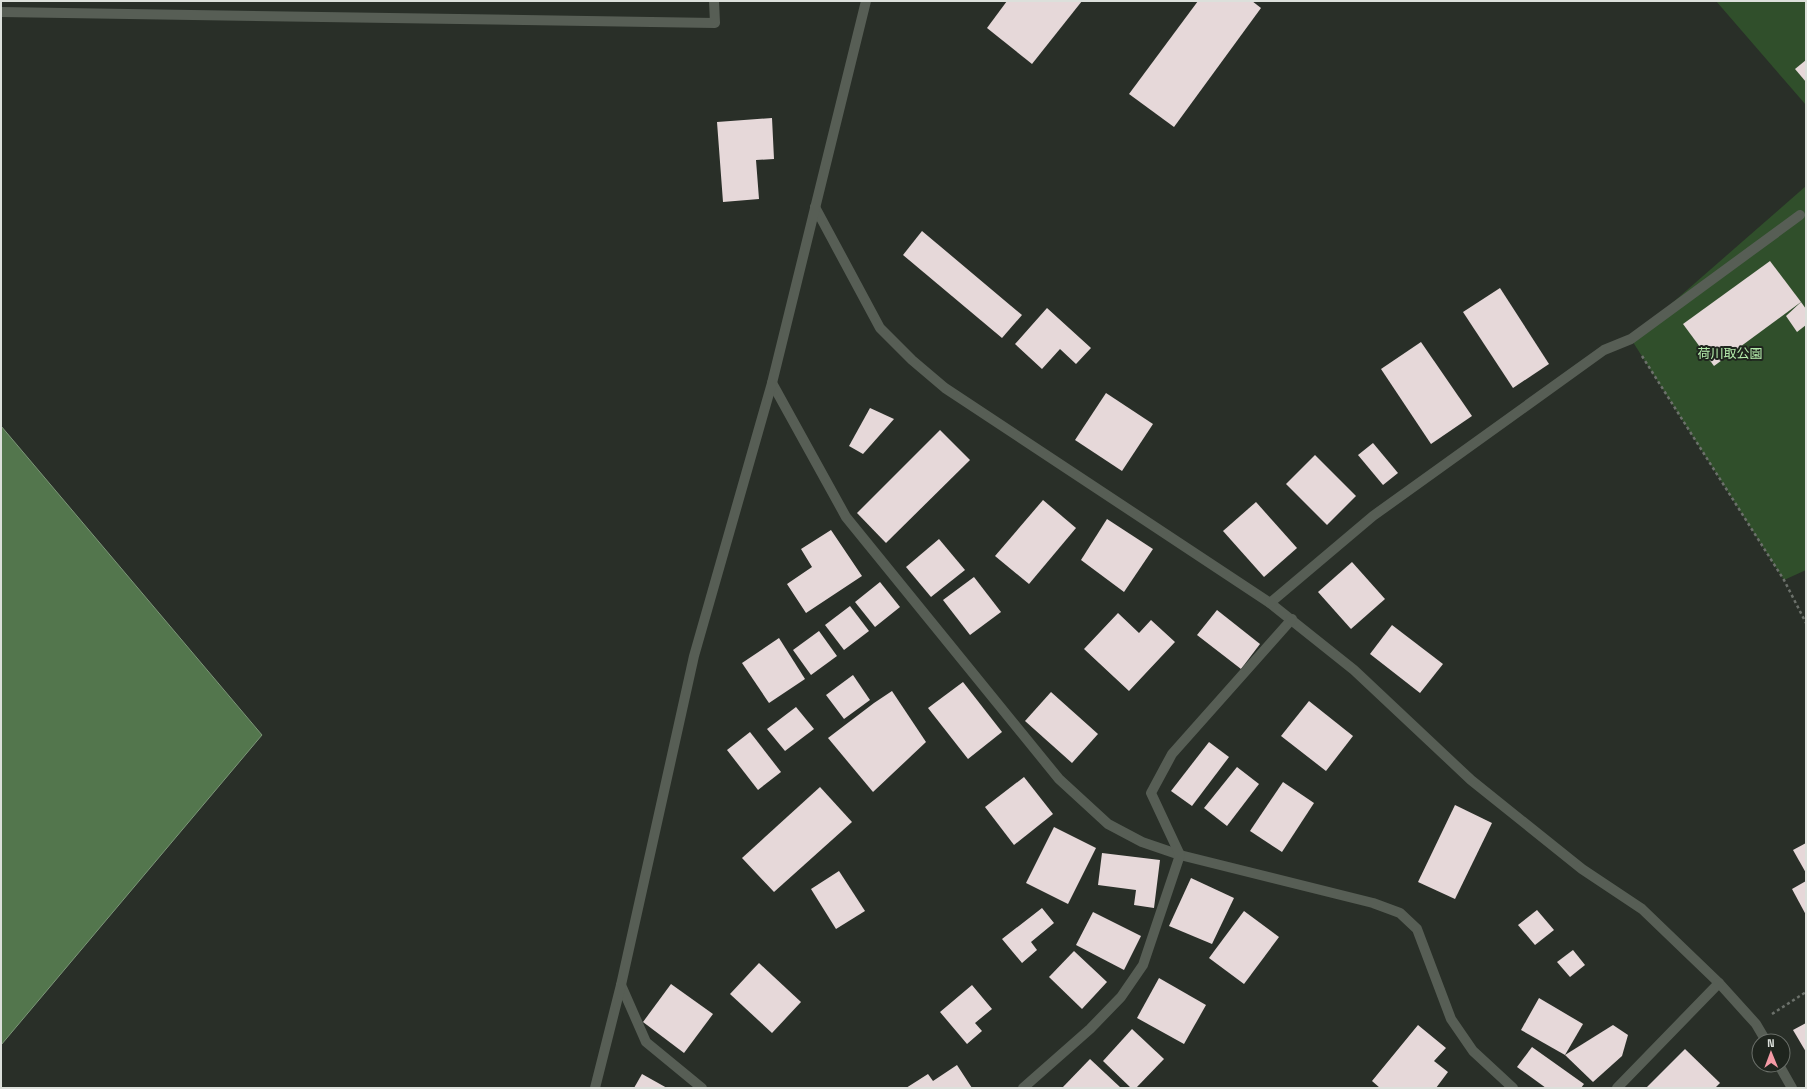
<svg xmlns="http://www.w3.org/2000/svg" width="1807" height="1089" font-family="'Space Grotesk','Noto Sans JP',sans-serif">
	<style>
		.green { fill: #304f2b }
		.water { fill: #53764d; stroke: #7c9678 }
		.building { fill: #e6d8d9 }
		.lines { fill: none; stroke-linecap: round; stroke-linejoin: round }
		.path { stroke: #6c716b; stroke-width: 2.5; stroke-dasharray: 3 3; stroke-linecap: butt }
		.minor { stroke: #575e55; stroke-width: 10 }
		.labels { text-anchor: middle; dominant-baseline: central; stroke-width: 4; stroke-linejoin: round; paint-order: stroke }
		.park-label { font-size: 13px; fill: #b5edac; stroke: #1f251e }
	</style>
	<rect width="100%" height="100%" fill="#292f28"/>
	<g class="green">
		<path d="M1716 1H1806V105Z"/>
		<path d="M1806 186V570L1784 580 1631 339Z"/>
	</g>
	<path class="water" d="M1 426 262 735 1 1045Z"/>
	<g class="building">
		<path d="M1007 1H1082L1032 64 987 28Z"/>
		<path d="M1198 1H1252L1261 8 1174 127 1129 94Z"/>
		<path d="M1806 60V82L1795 69Z"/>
		<path d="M772 118 774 159 756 160 759 199 723 202 717 122Z"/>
		<path d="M922 231 1022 315 1002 338 903 255Z"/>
		<path d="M1770 261 1801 302 1714 366 1683 324Z"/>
		<path d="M1500 288 1549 364 1513 388 1463 312Z"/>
		<path d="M1801 302 1806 309V325L1797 332 1786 316Z"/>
		<path d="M1047 308 1091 348 1076 364 1060 349 1042 369 1015 344Z"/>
		<path d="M1421 342 1472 416 1431 444 1381 369Z"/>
		<path d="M1106 393 1153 424 1122 471 1075 440Z"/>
		<path d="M870 408 894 419 863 454 849 446Z"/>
		<path d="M940 430 970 460 886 543 857 513Z"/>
		<path d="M1373 443 1398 473 1383 485 1358 455Z"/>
		<path d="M1315 455 1356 496 1327 525 1286 484Z"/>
		<path d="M1043 500 1076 528 1029 584 995 556Z"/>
		<path d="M1256 502 1297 548 1264 577 1223 531Z"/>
		<path d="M1107 519 1153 549 1124 592 1081 560Z"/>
		<path d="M831 530 862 576 806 613 787 584 812 567 801 549Z"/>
		<path d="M939 539 965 570 931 597 906 567Z"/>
		<path d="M1352 562 1385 599 1351 629 1318 592Z"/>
		<path d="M974 577 1001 612 970 635 943 600Z"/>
		<path d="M880 582 900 607 875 627 855 602Z"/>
		<path d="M850 606 869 631 844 650 825 625Z"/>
		<path d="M1217 610 1260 644 1241 669 1197 635Z"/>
		<path d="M1118 613 1139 633 1151 620 1175 642 1129 691 1084 649Z"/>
		<path d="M1392 625 1443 664 1420 693 1370 654Z"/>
		<path d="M819 631 837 656 811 675 793 650Z"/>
		<path d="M779 638 805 679 769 703 742 663Z"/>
		<path d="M853 675 870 700 844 719 826 695Z"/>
		<path d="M963 682 1002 732 968 759 928 708Z"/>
		<path d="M892 691 926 742 873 792 828 738 874 703Z"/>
		<path d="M1051 692 1098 734 1072 763 1025 721Z"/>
		<path d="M1309 701 1353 736 1326 771 1281 736Z"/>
		<path d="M796 707 814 729 785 751 767 729Z"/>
		<path d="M750 732 781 772 758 790 727 750Z"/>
		<path d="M1209 742 1229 757 1192 806 1171 791Z"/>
		<path d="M1237 767 1259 784 1227 826 1204 808Z"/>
		<path d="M1024 777 1053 814 1014 845 985 807Z"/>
		<path d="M1283 782 1314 803 1282 852 1250 831Z"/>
		<path d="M820 787 852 822 774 892 742 858Z"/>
		<path d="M1455 805 1492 823 1455 899 1418 882Z"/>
		<path d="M1054 827 1096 848 1068 904 1026 883Z"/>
		<path d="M1806 843V873L1793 850Z"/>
		<path d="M1102 853 1160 860 1154 908 1134 905 1136 890 1098 885Z"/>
		<path d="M839 871 865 911 836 929 811 889Z"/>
		<path d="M1191 878 1234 898 1212 944 1169 926Z"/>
		<path d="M1806 881V915L1792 889Z"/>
		<path d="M1042 908 1054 923 1031 942 1037 950 1022 963 1002 939Z"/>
		<path d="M1537 910 1554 930 1535 945 1518 925Z"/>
		<path d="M1244 911 1279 937 1244 984 1209 958Z"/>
		<path d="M1093 912 1141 936 1124 970 1076 945Z"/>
		<path d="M1573 950 1585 965 1570 977 1557 962Z"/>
		<path d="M1074 951 1107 982 1082 1009 1049 977Z"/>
		<path d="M759 963 801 1002 772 1033 730 994Z"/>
		<path d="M1159 978 1206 1005 1184 1044 1137 1018Z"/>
		<path d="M671 984 713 1014 684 1053 643 1022Z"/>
		<path d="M972 985 992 1009 975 1023 982 1031 967 1044 940 1012Z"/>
		<path d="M1539 998 1583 1024 1565 1055 1521 1030Z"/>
		<path d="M1806 1023V1052L1793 1030Z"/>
		<path d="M1418 1025 1446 1048 1434 1061 1448 1072 1436 1088H1380L1372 1081Z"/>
		<path d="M1613 1025 1628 1035 1622 1056 1593 1082 1565 1055Z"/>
		<path d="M1132 1029 1164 1059 1136 1088H1131L1103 1061Z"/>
		<path d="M1532 1047 1584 1084 1581 1088H1546L1517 1067Z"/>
		<path d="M1685 1049 1720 1083 1715 1088H1646Z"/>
		<path d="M1090 1059 1121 1088H1062Z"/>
		<path d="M957 1065 972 1088H906L928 1074 933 1081Z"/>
		<path d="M642 1074 667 1088H634Z"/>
	</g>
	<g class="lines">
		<g class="path">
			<path d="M1642 356 1784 580 1806 623"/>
			<path d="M1772 1014 1806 992"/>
		</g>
		<g class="minor">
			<path d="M1 12 715 23 714 1"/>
			<path d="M815 207 880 328 912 360 945 388 1270 603 1354 670 1471 780 1582 869 1642 909 1719 983 1756 1024 1766 1041"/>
			<path d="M772 383 846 517 1059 779 1108 824 1142 842 1180 855 1373 903 1400 913 1417 929 1451 1019 1473 1051 1513 1088"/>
			<path d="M1270 603 1373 516 1604 350 1631 339 1800 215"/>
			<path d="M621 985 646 1042 702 1088"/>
			<path d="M1779 1065 1792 1088"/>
			<path d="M595 1088 621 985 694 656 772 383 866 1"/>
			<path d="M1023 1088 1090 1029 1121 997 1143 965 1180 855 1151 793 1172 754 1292 619"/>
			<path d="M1617 1088 1719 983"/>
		</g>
	</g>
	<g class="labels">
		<g class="park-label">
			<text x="1730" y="353">荷川取公園</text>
		</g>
	</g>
	<rect width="1807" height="1089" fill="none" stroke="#dce0db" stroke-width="4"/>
	<g transform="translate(1771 1053) rotate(359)"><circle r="19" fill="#1f251e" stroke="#6b706a"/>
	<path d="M0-3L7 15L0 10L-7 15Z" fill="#f49aa5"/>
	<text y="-6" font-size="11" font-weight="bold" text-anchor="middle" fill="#dce0db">N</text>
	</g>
</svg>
